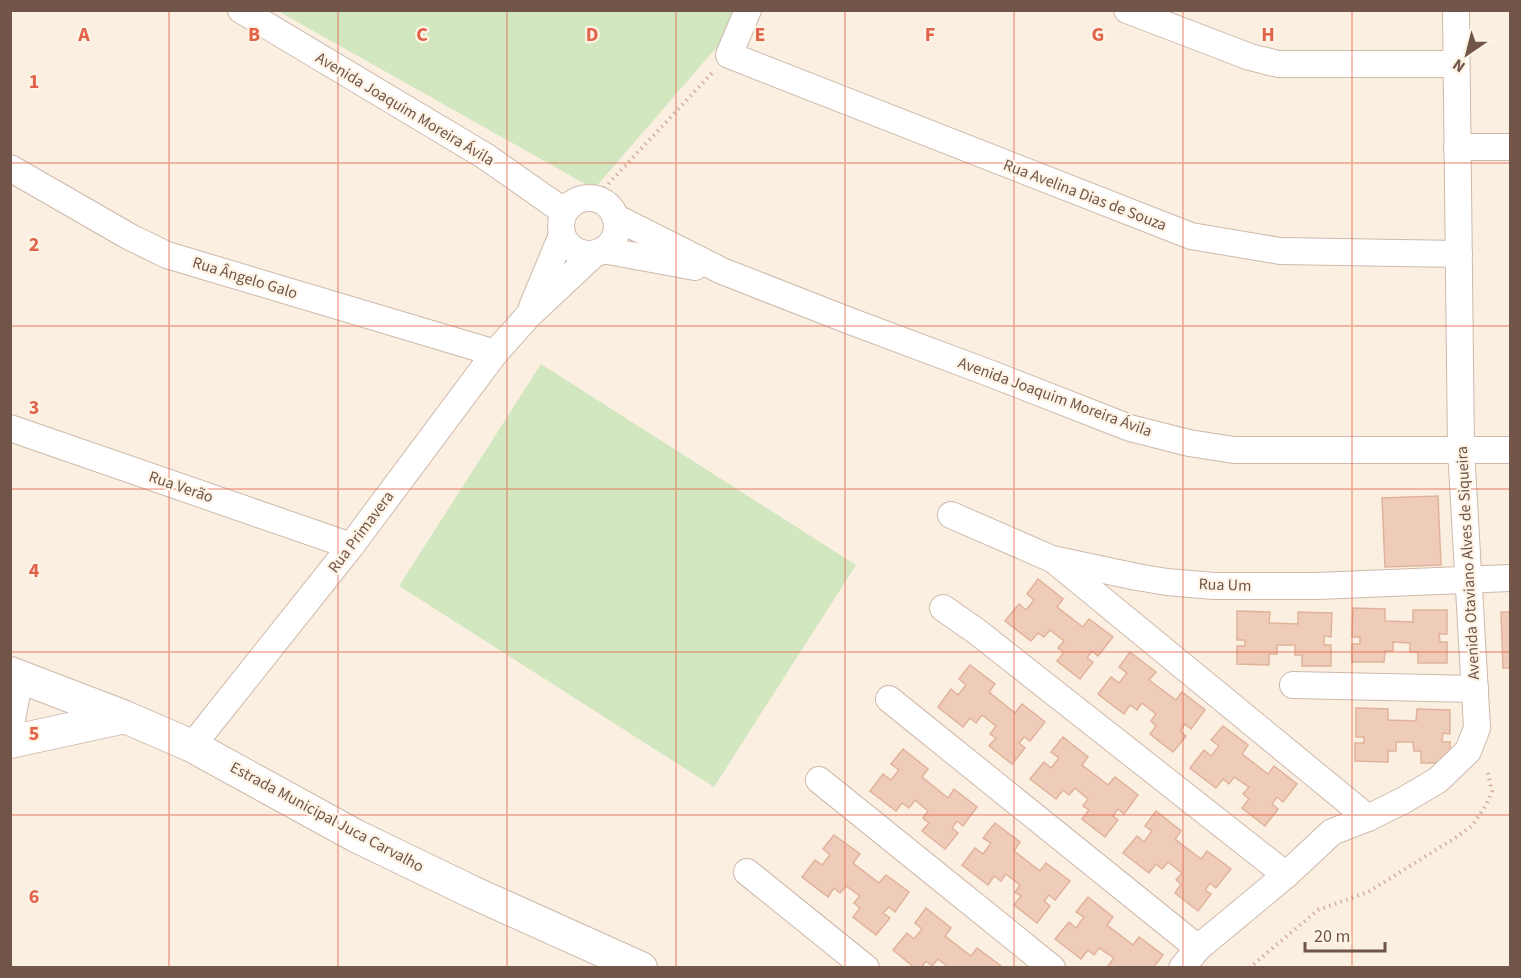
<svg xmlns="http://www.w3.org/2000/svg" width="1521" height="978" font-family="'Source Sans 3',sans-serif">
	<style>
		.green { fill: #d2e7c0 }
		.building { fill: #efccba; stroke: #e1b29b; stroke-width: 1.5 }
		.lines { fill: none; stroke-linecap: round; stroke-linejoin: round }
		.minor-casing { stroke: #cdb9ab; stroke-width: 28 }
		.tertiary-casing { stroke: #cdb9ab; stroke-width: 34 }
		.path { stroke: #d3af9d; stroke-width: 4; stroke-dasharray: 1.5 4.5; stroke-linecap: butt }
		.minor { stroke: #fff; stroke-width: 26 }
		.tertiary { stroke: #fff; stroke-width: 32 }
		.grid { fill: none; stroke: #e1634a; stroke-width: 1.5; stroke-opacity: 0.55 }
		.labels { text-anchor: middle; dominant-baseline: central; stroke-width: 4.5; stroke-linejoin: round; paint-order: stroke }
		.street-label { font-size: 16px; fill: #715549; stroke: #fef4e6 }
		.grid-label { font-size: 20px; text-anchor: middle; font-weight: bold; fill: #e1634a; stroke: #fef4e6; stroke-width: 4.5; stroke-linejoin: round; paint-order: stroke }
	</style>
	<rect width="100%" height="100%" fill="#fbefe1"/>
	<g class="green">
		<path d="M278 11H733L722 41 594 189Z"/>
		<path d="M541 364 856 565 714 787 399 586Z"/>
	</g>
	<g class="building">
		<path d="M1438 496 1441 565 1385 567 1382 498Z"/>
		<path d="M1038 579 1063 599 1057 607 1083 627 1089 619 1113 637 1098 656 1092 651 1087 658 1093 662 1080 679 1057 661 1064 652 1058 648 1064 641 1050 630 1044 637 1038 633 1031 641 1005 621 1019 604 1026 610 1034 600 1027 594Z"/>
		<path d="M1353 608 1385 609V621L1413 622V610H1447V634H1439L1440 642H1447V663H1418V652H1410V643L1393 642V651H1385L1384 662H1352V644H1360V637H1352Z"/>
		<path d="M1237 611 1270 612 1269 623 1298 624V612L1332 613 1331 637 1324 636V645H1331V666H1302V655H1295V645H1277V654H1269V665L1237 664V646H1245V640H1237Z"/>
		<path d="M1501 612H1510V668H1503Z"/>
		<path d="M1130 652 1156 672 1149 680 1176 700 1182 692 1205 710 1191 729 1185 724 1180 731 1186 736 1173 752 1150 734 1156 726 1151 721 1156 714 1142 703 1137 710 1130 705 1124 714 1098 694 1111 677 1119 683 1127 673 1119 667Z"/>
		<path d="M970 665 995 684 989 692 1015 713 1022 704 1045 722 1030 741 1024 737 1019 743 1025 748 1012 764 989 746 996 738 990 734 996 726 982 715 976 723 970 718 963 727 938 707 951 689 958 695 966 685 959 679Z"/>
		<path d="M1356 708 1388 709V720L1416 721 1417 709 1450 710V734L1443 733 1442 742H1450V763H1421V751H1414L1413 742H1396V751H1388V762L1355 761V743H1364V737H1356Z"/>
		<path d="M1223 726 1248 745 1242 754 1268 774 1274 766 1297 784 1283 802 1277 797 1272 804 1278 809 1265 826 1242 808 1249 799 1243 794 1249 787 1234 777 1229 784 1223 779 1216 788 1190 768 1204 750 1211 756 1219 746 1211 740Z"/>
		<path d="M1063 737 1088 757 1082 765 1108 785 1115 777 1138 795 1124 814 1118 809 1113 816 1118 820 1105 837 1082 819 1089 810 1083 806 1088 799 1075 788 1069 795 1063 790 1056 799 1030 779 1044 762 1051 768 1059 758 1051 752Z"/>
		<path d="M903 749 928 769 922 777 948 798 954 789 977 807 963 826 957 821 952 828 958 833 945 849 922 831 929 823 923 818 928 811 915 800 909 808 902 803 896 811 870 791 883 774 891 780 899 770 891 764Z"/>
		<path d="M1156 811 1181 831 1175 839 1201 859 1207 851 1231 869 1216 888 1210 883 1205 890 1211 894 1198 911 1175 893 1181 884 1176 880 1182 873 1168 862 1162 869 1156 864 1149 873 1123 853 1137 836 1144 842 1152 831 1145 826Z"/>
		<path d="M995 823 1020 842 1014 851 1040 871 1046 863 1070 881 1055 900 1049 895 1044 901 1050 906 1037 923 1014 905 1021 896 1015 892 1020 885 1006 874 1001 881 994 876 988 885 962 865 975 848 983 854 991 843 983 838Z"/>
		<path d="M834 835 860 854 853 863 879 883 886 875 909 892 895 912 889 907 883 913 890 918 876 935 853 917 860 908 854 903 860 896 846 886 840 893 834 888 828 897 802 877 815 860 822 865 830 855 823 849Z"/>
		<path d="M1088 897 1113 917 1107 925 1133 945 1139 937 1163 955 1153 968H1110L1108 966 1114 958 1099 948 1094 955 1088 950 1081 959 1055 939 1069 922 1076 928 1084 917 1076 912Z"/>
		<path d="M926 908 951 928 945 936 971 956 977 948 1001 966 1000 968H949L938 959 932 966 926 961 921 968H915L893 950 907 933 914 939 922 929 915 923Z"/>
	</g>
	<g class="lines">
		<defs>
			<g id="minor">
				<path d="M241 10 485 156 559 208 567 206"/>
				<path d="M748 10 729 55 1191 236 1280 251 1459 254"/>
				<path d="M1127 10 1250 57 1278 64H1455"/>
				<path d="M1457 147H1510"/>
				<path d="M10 168 130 237 167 255 495 353"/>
				<circle cx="589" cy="226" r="28"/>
				<path d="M615 217 722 271 850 321 989 373 1130 428 1189 443 1234 450H1510"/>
				<path d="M603 250 695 267"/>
				<path d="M532 307 562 235"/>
				<path d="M10 428 351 546"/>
				<path d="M951 515 1052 559 1137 577 1167 582 1214 586H1317L1510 578"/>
				<path d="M1055 561 1368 818"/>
				<path d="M943 608 976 631 1286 875"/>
				<path d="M1293 685 1475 689"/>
				<path d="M889 699 1198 948"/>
				<path d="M10 730 20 677"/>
				<path d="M192 746 351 546 495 353 528 316 594 254"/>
				<path d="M819 780 1052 968"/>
				<path d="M747 872 866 968"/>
				<path d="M1182 968 1198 948 1286 875 1332 832 1368 818 1404 800 1438 780 1468 751 1477 728 1461 450 1456 10"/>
			</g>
			<g id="tertiary">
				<path d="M10 673 125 717 192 746 356 836 472 892 641 968"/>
				<path d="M10 742 125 717"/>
			</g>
		</defs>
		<use href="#minor" class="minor-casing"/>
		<use href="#tertiary" class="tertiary-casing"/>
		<g class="path">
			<path d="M596 197 712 73"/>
			<path d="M1249 968 1318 910 1368 892 1455 838 1472 826 1486 805 1492 791 1487 769"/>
		</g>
		<use href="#minor" class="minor"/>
		<use href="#tertiary" class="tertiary"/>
	</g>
	<path class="grid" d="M169 10V968M338 10V968M507 10V968M676 10V968M845 10V968M1014 10V968M1183 10V968M1352 10V968M10 163H1510M10 326H1510M10 489H1510M10 652H1510M10 815H1510"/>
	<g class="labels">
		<g class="street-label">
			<text transform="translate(405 109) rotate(31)">Avenida Joaquim Moreira Ávila</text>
			<text transform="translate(1085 195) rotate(21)">Rua Avelina Dias de Souza</text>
			<text transform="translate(245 278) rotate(17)">Rua Ângelo Galo</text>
			<text transform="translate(1055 397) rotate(20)">Avenida Joaquim Moreira Ávila</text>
			<text transform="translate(181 487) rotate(19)">Rua Verão</text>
			<text transform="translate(361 532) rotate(-53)">Rua Primavera</text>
			<text transform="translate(1468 563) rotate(-93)">Avenida Otaviano Alves de Siqueira</text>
			<text transform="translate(1225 585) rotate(2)">Rua Um</text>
			<text transform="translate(327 817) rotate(28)">Estrada Municipal Juca Carvalho</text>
		</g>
	</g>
	<g class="grid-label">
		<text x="84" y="41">A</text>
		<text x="254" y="41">B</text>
		<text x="422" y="41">C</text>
		<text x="592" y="41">D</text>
		<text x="760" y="41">E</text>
		<text x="930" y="41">F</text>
		<text x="1098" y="41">G</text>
		<text x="1268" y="41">H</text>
		<text x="34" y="88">1</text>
		<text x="34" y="251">2</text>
		<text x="34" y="414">3</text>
		<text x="34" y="577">4</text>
		<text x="34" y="740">5</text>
		<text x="34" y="903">6</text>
	</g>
	<rect width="1521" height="978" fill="none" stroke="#715549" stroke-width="24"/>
	<g transform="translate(1467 54) rotate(215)" stroke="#fef4e6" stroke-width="4.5" paint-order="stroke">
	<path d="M0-4.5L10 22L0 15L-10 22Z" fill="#715549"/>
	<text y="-9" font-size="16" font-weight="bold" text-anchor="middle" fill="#715549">N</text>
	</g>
	<path d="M1305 942v9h80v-9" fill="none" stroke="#715549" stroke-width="3"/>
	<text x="1314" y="942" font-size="18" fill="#715549" stroke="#fef4e6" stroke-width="4.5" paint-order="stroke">20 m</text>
</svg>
